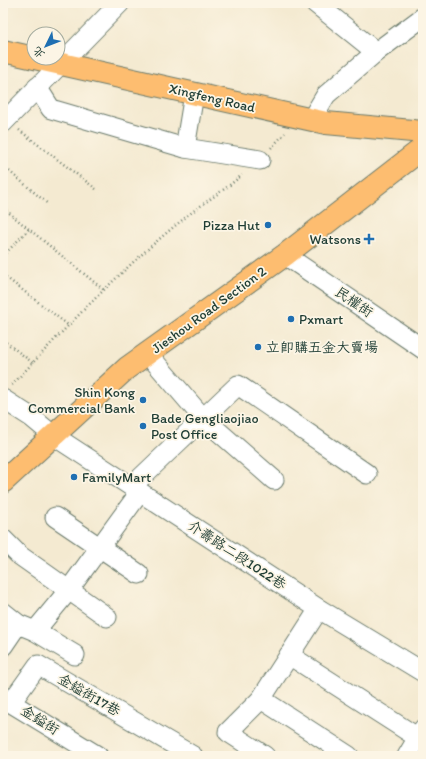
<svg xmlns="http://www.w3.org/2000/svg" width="426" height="759" font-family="Itim,'LXGW WenKai TC',sans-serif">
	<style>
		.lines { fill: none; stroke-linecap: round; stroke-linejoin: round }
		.minor-casing { stroke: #6a7a6b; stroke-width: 21 }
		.major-casing { stroke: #6a7a6b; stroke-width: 24 }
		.path { stroke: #6a7a6b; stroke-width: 2.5; stroke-dasharray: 1 3; stroke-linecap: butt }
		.minor { stroke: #fff; stroke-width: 19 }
		.major { stroke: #fdbd6f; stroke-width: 22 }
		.poi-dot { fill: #1f6fb2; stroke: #fcf5e5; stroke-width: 1.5 }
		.labels { text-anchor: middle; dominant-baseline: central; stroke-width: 3.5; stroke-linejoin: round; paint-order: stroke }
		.street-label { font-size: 14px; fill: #1f3d34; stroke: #fcf5e5 }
		.poi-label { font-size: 14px; fill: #1f3d34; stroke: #fcf5e5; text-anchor: start }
	</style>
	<rect width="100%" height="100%" fill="#fcf5e5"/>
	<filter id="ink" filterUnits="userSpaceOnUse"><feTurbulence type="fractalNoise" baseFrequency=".025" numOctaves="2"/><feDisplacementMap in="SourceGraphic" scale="8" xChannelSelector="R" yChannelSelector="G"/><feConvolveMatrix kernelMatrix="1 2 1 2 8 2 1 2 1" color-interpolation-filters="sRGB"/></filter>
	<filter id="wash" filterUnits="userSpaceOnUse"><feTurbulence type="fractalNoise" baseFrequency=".012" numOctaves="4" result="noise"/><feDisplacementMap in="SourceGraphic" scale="16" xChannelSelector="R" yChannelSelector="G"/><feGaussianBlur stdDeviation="0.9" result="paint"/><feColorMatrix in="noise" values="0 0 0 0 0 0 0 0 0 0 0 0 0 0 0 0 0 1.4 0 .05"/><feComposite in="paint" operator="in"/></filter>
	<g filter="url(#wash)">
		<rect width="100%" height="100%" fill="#f4ead1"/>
	</g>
	<g filter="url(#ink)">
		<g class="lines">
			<defs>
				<g id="minor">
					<path d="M315 3 376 52"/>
					<path d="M37 87 51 109 185 148 260 160"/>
					<path d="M311 120 326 95 376 52 423 17"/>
					<path d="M3 123 120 3"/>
					<path d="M185 148 194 94"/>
					<path d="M285 255 423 349"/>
					<path d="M148 354 203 418 274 480"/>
					<path d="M3 399 31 417 54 436 319 609 423 672"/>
					<path d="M132 486 238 385 367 474"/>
					<path d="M55 517 139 574"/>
					<path d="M3 539 19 555 107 617"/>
					<path d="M3 612 18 624 35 631 75 655"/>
					<path d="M35 631 68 591 140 492"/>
					<path d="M3 646 18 624"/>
					<path d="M289 655 423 741"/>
					<path d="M3 698 98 756"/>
					<path d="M261 699 349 756"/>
					<path d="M11 703 38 665 193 756"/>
					<path d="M265 756 228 732 261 699 319 609"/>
					<path d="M407 756 423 729"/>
				</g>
				<g id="major">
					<path d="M3 51 326 123 423 132"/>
					<path d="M3 482 127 368 285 255 423 148"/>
				</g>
			</defs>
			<use href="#minor" class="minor-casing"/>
			<use href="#major" class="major-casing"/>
			<g class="path">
				<path d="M19 130 96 189"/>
				<path d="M271 148 285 133"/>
				<path d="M3 166 48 204"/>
				<path d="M3 208 104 290"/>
				<path d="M3 256 29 229"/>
				<path d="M3 275 68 325"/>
				<path d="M3 340 33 363"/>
				<path d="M12 385C68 325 126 264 191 213 208 200 226 189 242 175"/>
			</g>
			<use href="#minor" class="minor"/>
			<use href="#major" class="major"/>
		</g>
	</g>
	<g class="poi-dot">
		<circle cx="268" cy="225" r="4"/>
		<path d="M367 233h4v4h4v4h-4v4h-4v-4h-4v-4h4z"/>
		<circle cx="291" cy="319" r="4"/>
		<circle cx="258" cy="347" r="4"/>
		<circle cx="143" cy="400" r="4"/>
		<circle cx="143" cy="426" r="4"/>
		<circle cx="74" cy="477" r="4"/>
	</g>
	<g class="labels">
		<g class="street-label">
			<text transform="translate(212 98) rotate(13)">Xingfeng Road</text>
			<text transform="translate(354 302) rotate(34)">民權街</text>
			<text transform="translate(209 310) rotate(-36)">Jieshou Road Section 2</text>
			<text transform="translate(237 555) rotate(33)">介壽路二段1022巷</text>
			<text transform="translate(89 695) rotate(30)">金鎰街17巷</text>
			<text transform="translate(40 720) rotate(32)">金鎰街</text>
		</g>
		<g class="poi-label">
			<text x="260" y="225" text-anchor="end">Pizza Hut</text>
			<text x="361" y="239" text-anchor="end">Watsons</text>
			<text x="299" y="319">Pxmart</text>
			<text x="266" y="347">立即購五金大賣場</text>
			<text x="135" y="392" text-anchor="end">Shin Kong<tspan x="135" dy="16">Commercial Bank</tspan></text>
			<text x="151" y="418">Bade Gengliaojiao<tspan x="151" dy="16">Post Office</tspan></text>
			<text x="82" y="477">FamilyMart</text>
		</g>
	</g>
	<rect width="426" height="759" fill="none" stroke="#fcf5e5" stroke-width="16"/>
	<g transform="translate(46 46) rotate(227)"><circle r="19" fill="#fcf5e5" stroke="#a4ab9e"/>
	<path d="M0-3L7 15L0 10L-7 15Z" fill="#1f6fb2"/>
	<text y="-6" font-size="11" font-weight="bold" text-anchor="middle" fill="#1f3d34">北</text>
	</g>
</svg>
